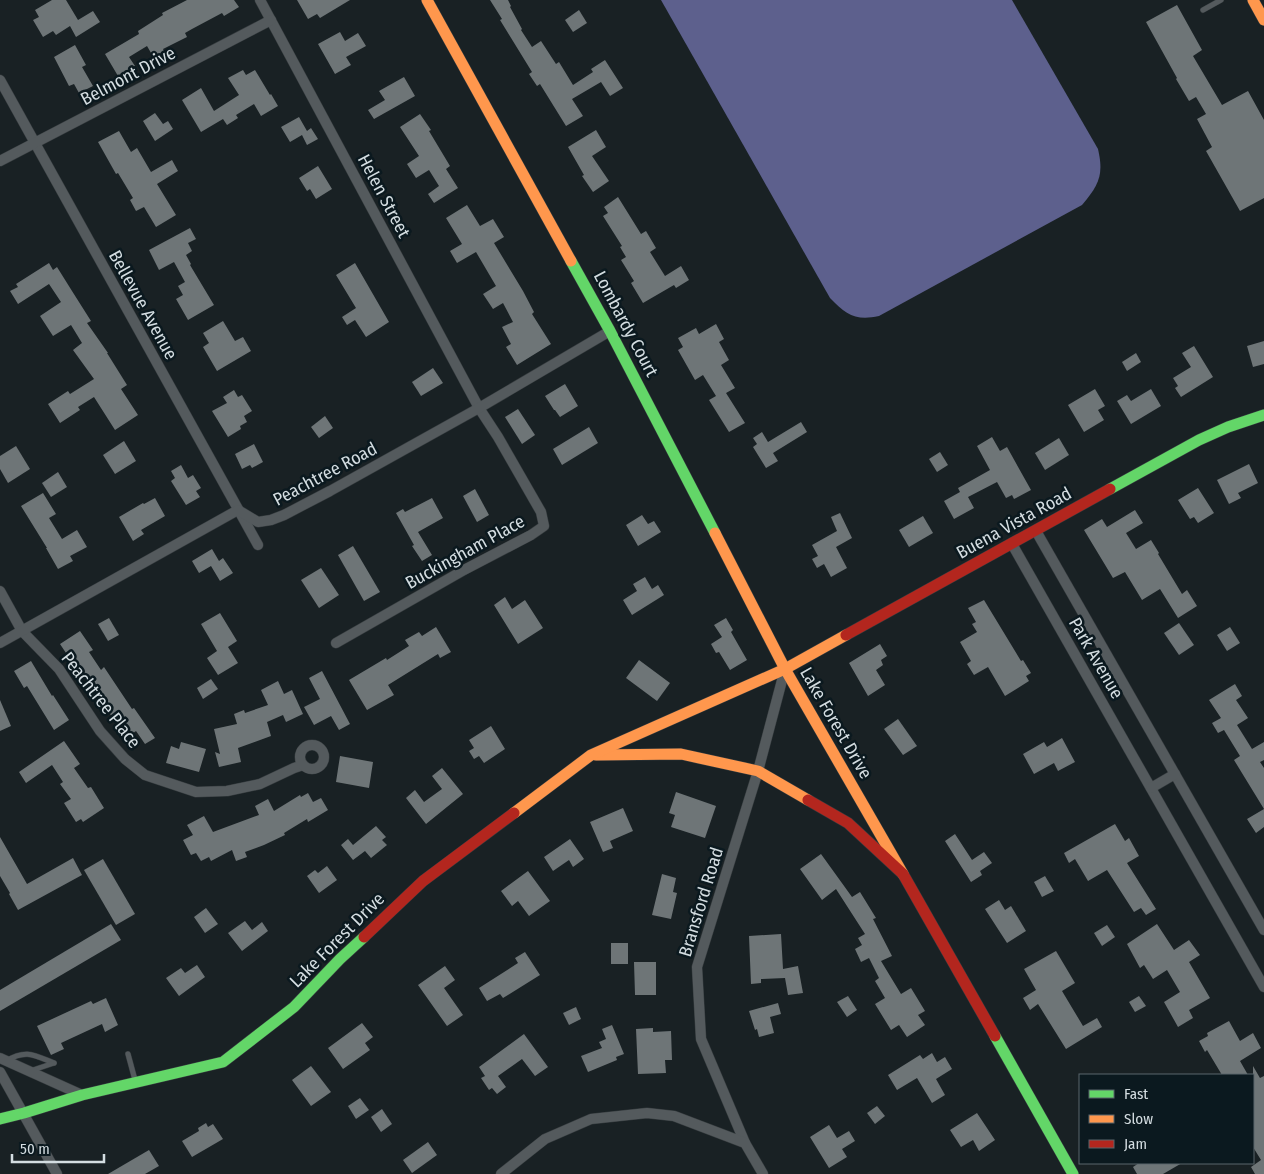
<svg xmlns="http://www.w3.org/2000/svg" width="1264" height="1174" font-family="'Fira Sans Condensed',sans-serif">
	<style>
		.water { fill: #5d608d }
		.building { fill: #6e7577 }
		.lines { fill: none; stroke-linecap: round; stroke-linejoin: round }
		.lane-casing { stroke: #363c3f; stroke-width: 6 }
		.street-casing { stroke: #363c3f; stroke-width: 11 }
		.fast-casing { stroke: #363c3f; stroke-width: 12 }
		.slow-casing { stroke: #363c3f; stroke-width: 12 }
		.jam-casing { stroke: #363c3f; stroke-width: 12 }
		.lane { stroke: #545a5d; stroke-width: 5 }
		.street { stroke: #545a5d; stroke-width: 10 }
		.fast { stroke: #63d668; stroke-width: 11 }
		.slow { stroke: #ff974d; stroke-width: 11 }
		.jam { stroke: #b3261e; stroke-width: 11 }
		.labels { text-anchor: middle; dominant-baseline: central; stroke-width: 5; stroke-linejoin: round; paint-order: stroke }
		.street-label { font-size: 18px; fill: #d4dde1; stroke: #0b191f }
	</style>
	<rect width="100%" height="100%" fill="#192124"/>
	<path class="water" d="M661 0H1012L1098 149C1104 175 1099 185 1082 205L879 316C856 321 846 315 830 298Z"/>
	<g class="building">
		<path d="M52 0H66L78 20 93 11 100 22 76 37 70 26 56 35 53 31 43 37 33 20 39 17 35 10Z"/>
		<path d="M187 0H234L239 7 224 16 222 13 192 29 185 33 187 37 163 49 164 51 154 58 147 46 129 57 135 66 118 76 105 54 139 34 138 31 163 15 162 13Z"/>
		<path d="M297 0H350L320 18 317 14 308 19Z"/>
		<path d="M490 0H508L511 6 510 7 522 29 521 30 532 47 541 41 556 64 559 62 573 85 593 72 591 69 605 60 623 88 610 96 601 82 572 99 583 116 566 126 540 84 537 86 529 74 532 72 500 20 502 19Z"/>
		<path d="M1177 5 1202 50 1193 56 1222 105 1248 91 1264 120V198L1240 211 1206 151 1212 147 1197 119 1206 114 1196 97 1189 101 1176 79 1177 78 1146 22Z"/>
		<path d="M579 10 587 23 573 32 565 20Z"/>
		<path d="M340 32 345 41 358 33 366 46 346 57 351 65 335 74 318 44Z"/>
		<path d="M75 45 86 65 82 67 93 86 79 93 74 84 69 86 54 57Z"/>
		<path d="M243 70 246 75 255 70 270 95 271 94 278 106 261 116 254 104 236 115 238 118 227 125 223 119 201 132 182 100 201 88 214 111 239 95 228 78Z"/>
		<path d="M404 77 415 96 374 119 368 110 385 100 379 91Z"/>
		<path d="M155 113 163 124 168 121 173 129 155 141 143 121Z"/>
		<path d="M420 114 431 130 429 131 450 166 446 169 458 188 434 203 428 194 439 186 429 170 416 178 407 164 419 156 400 127Z"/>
		<path d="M299 117 307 131 311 128 318 139 307 145 302 135 290 142 281 127Z"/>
		<path d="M596 130 606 147 592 156 609 181 593 192 582 176 584 175 568 147Z"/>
		<path d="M119 131 131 152 137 148 151 172 172 160 178 171 157 184 176 215 156 227 144 207 136 211 130 200 133 198 118 173 116 174 98 142Z"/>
		<path d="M318 166 332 189 316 199 310 189 307 191 299 178Z"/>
		<path d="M618 197 641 234 646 231 656 248 650 252 665 276 681 266 689 280 676 288 674 285 643 303 631 283 634 281 621 260 626 257 620 247 622 246 603 216 608 213 604 207Z"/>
		<path d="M467 205 480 226 493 219 504 237 494 243 523 291 534 312 532 314 551 344 517 365 506 347 511 344 502 327 513 322 503 303 493 309 483 294 496 286 476 252 457 263 450 251 462 244 446 218Z"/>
		<path d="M190 228 196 239 188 243 192 251 186 255 191 264 190 265 214 305 188 320 176 299 183 295 178 286 185 282 174 262 159 270 149 250Z"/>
		<path d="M49 263 53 270 57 267 72 291 91 321 87 323 108 353H107L127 385 121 389 138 415 115 430 94 397 78 407 80 410 60 423 48 404 68 391 70 394 94 379 73 350 82 343 71 325 53 336 40 316 61 302 49 284 18 304 10 291 18 287 16 284Z"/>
		<path d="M355 263 389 322 366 337 355 320 347 325 342 317 356 308 336 275Z"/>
		<path d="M223 321 235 341 243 337 251 351 217 371 203 347 209 343 203 333Z"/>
		<path d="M716 324 724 339 719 342 729 360 721 365 735 388 726 393 745 423 729 432 709 400 716 396 703 375 695 380 678 350 683 347 678 338 696 328 699 334Z"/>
		<path d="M1264 341V364L1253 367 1247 346Z"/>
		<path d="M1194 346 1213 377 1181 397 1175 388 1178 386 1173 378 1191 367 1182 353Z"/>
		<path d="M1136 353 1141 362 1127 371 1122 362Z"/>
		<path d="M433 368 443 383 421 396 412 382Z"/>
		<path d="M565 384 578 406 560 417 555 410H554L545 396Z"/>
		<path d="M1095 389 1105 406 1098 410 1104 420 1084 432 1068 405Z"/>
		<path d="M1151 389 1161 406 1131 424 1117 401 1127 395 1131 401Z"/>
		<path d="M234 390 238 397 242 395 252 411 244 416 247 422 240 426 241 429 228 437 212 411 227 403 223 397Z"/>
		<path d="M518 409 535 435 522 444 505 417Z"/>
		<path d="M325 416 333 428 319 438 311 427Z"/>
		<path d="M801 422 807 432 773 453 778 461 766 468 753 447 757 444 753 438 762 432 768 442Z"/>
		<path d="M589 427 598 443 562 465 553 449Z"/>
		<path d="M992 437 1000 451 1007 447 1031 490 1014 499 1012 495 1006 498 997 482 968 497 974 508 954 519 944 501 960 492 958 488 990 470 977 446Z"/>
		<path d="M1059 438 1069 455 1045 470 1035 453Z"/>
		<path d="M124 441 136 461 115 474 103 455Z"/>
		<path d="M254 444 263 462 252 468 250 465 242 469 235 454Z"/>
		<path d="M16 446 30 469 8 483 0 469V456Z"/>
		<path d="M940 452 948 465 937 472 929 459Z"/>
		<path d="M1249 464 1258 483 1238 493 1241 498 1229 504 1217 480Z"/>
		<path d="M181 465 188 478 193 475 201 488 196 491 200 497 186 505 171 481 175 478 171 471Z"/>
		<path d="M58 472 67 487 51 497 42 483Z"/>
		<path d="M1198 488 1214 513 1198 523 1194 517 1190 519 1178 500Z"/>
		<path d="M475 489 489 515 477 522 463 496Z"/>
		<path d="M43 493 56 514 49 518 62 539 77 530 87 547 70 556 73 561 58 569 46 548H47L21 506Z"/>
		<path d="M155 498 165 516 141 530 144 534 133 541 119 517 143 503 144 504Z"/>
		<path d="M432 498 443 518 418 532 432 555 422 561 412 546 414 545 396 513 403 509 405 512Z"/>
		<path d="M1135 510 1143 523 1126 533 1136 549 1151 540 1159 553 1158 554 1182 594 1187 590 1197 606 1178 618 1160 589 1142 600 1125 572 1113 578 1084 530 1102 519 1107 527Z"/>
		<path d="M840 513 852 538 836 547 847 568 831 577 824 564 817 568 812 559 818 556 812 545 837 531 831 517Z"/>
		<path d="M642 515 648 524 654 521 661 532 638 546 626 525Z"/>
		<path d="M923 516 933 533 909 547 899 530Z"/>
		<path d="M353 546 380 592 364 601 338 555Z"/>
		<path d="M212 549 219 561 223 558 233 573 220 581 211 566 199 573 192 561Z"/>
		<path d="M321 568 339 595 319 608 301 580Z"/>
		<path d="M645 577 652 589 658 585 664 595 632 615 623 600 637 591 633 584Z"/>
		<path d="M505 597 512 609 525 600 543 628 518 644 494 605Z"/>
		<path d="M984 600 1021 661 1023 660 1031 673 1026 676 1029 681 1005 696 988 667 974 675 967 664 971 661 960 642 977 632 972 624 976 622 968 608Z"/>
		<path d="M220 613 237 641 228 647 238 663 218 675 207 658 217 651 201 624Z"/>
		<path d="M109 618 119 635 108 641 98 624Z"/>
		<path d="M726 618 733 630 731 632 747 660 730 670 719 652 716 653 711 644 722 637 714 625Z"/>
		<path d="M1179 623 1194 645 1179 655 1164 633Z"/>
		<path d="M436 627 451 652 440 658 438 654 388 685 394 695 367 710 349 680 386 658 387 660 409 646 405 640 419 632 422 636Z"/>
		<path d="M1230 627 1240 643 1227 651 1217 635Z"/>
		<path d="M80 631 93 650 89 652 101 670 104 667 132 709 134 708 155 738 145 744 136 731 128 737 113 716 112 717 83 673 80 674 60 644Z"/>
		<path d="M880 644 887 656 881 660 883 665 876 670 885 685 868 696 849 663Z"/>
		<path d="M639 660 670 683 657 701 626 678Z"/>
		<path d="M31 661 52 696 53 695 69 720 54 730 27 686 24 688 14 671Z"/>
		<path d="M322 671 350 724 339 730 331 716 314 725 304 707 320 699 309 678Z"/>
		<path d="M211 679 218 689 203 699 197 688Z"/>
		<path d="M278 681 284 694 292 690 303 714 286 722 283 715 267 722 271 736 238 748 241 762 219 767 215 752 220 754 214 729 237 724 234 714 244 710 245 713 268 705 261 690Z"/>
		<path d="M1235 684 1242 696 1236 700 1248 718 1237 725 1252 749 1264 742V760L1260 762 1264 768V827L1256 833 1247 819 1264 809 1234 760 1240 756 1224 730 1218 733 1212 723 1221 718 1209 700Z"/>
		<path d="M0 700 11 726 0 731Z"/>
		<path d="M898 719 917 746 903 755 884 729Z"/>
		<path d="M491 726 505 749 484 763 479 756 474 759 469 751 474 748 469 740Z"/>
		<path d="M1062 738 1075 762 1058 771 1054 763 1034 774 1023 754 1044 742 1047 747Z"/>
		<path d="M64 741 80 764 74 768 88 788 91 787 104 808 83 822 81 819 76 822 64 803 71 799 60 784 63 782 52 765 26 783 19 772Z"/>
		<path d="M181 742 206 749 199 772 166 763 171 746 179 749Z"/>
		<path d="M340 756 373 762 369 788 336 782Z"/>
		<path d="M442 768 463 794 426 824 406 798 415 790 424 802 442 789 432 776Z"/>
		<path d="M676 792 716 806 705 838 671 827 675 815 669 813Z"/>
		<path d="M308 793 313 802 321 798 328 810 308 822 307 819 284 833 285 835 264 845 245 852 247 857 236 861 232 850 211 861 209 857 201 861 196 853 191 855 183 840 193 835 187 825 204 816 213 832 259 815 255 806 268 799 274 811 300 795 301 797Z"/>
		<path d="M623 808 633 831 610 841 613 848 603 852 590 822Z"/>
		<path d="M1115 824 1125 841 1129 838 1139 856 1127 863 1156 909 1146 915 1141 908 1134 912 1107 870 1088 881 1075 859 1069 863 1064 853Z"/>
		<path d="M376 826 386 837 382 840 387 845 371 858 365 851 353 860 341 845 348 839 353 845Z"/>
		<path d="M955 834 972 860 984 852 992 863 980 871 982 875 971 882 945 841Z"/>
		<path d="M0 837 27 884 73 858 82 875 18 910 9 894 10 893 0 876Z"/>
		<path d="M570 839 584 859 573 867 569 860 553 871 544 857Z"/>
		<path d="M821 854 852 897 860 892 876 918 873 919 892 956 881 961 901 994 911 988 925 1011 918 1015 925 1025 907 1037 899 1025 891 1030 875 1004 885 998 875 981 879 978 869 958 861 962 855 949 862 945 858 938 865 934 836 889 822 900 800 869Z"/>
		<path d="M103 859 135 914 116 925 84 870Z"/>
		<path d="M327 866 337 880 319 893 307 876 315 870 318 873Z"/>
		<path d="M528 871 550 901 529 916 518 901 512 906 501 891Z"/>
		<path d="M662 874 676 878 673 892 677 893 671 919 652 915Z"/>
		<path d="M1045 876 1054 891 1042 897 1034 882Z"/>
		<path d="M999 900 1005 910 1011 906 1026 931 1007 943 985 909Z"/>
		<path d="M206 908 218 924 205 933 194 917Z"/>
		<path d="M245 921 252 930 262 922 268 931 242 951 228 933Z"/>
		<path d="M111 924 121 940 0 1011V990Z"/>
		<path d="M1157 924 1174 950 1189 940 1200 955 1189 962 1210 998 1189 1010 1193 1018 1178 1027 1164 1002 1180 992 1167 970 1153 979 1144 965 1140 968 1127 944Z"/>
		<path d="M1107 925 1115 937 1102 946 1094 933Z"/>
		<path d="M781 934 783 969 798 966 803 993 788 995 785 978 761 979V983L751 984 749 936Z"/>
		<rect x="611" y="943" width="17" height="21"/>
		<path d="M1056 951 1075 983 1062 991 1083 1026 1097 1018 1102 1027 1066 1049 1038 1004 1030 1010 1023 998 1036 990 1024 969Z"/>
		<path d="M525 952 540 975 503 998 500 994 487 1001 479 988 518 963 515 958Z"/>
		<path d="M634 962H656V995H635Z"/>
		<path d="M197 965 205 977 179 996 166 978 181 968 185 973Z"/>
		<path d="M445 966 455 980 444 988 463 1015 447 1026 418 985Z"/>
		<path d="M848 996 857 1010 847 1017 837 1002Z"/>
		<path d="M1139 996 1146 1006 1135 1012 1129 1002Z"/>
		<path d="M106 998 118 1025 105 1032 102 1024 61 1043 64 1049 51 1055 37 1026 91 1001 93 1004Z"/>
		<path d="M778 1003 781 1014 770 1017 774 1033 759 1037 757 1029 755 1030 749 1011Z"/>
		<path d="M576 1007 581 1019 569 1025 563 1013Z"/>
		<path d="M1229 1021 1240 1041 1253 1033 1261 1048 1240 1061 1248 1075H1222L1207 1050 1205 1052 1199 1041 1208 1036 1207 1033Z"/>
		<path d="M362 1023 373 1037 365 1043 370 1050 343 1069 328 1048Z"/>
		<path d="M612 1025 624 1054 616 1057 617 1060 588 1072 581 1056 602 1048 599 1042 606 1039 602 1029Z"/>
		<path d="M653 1028V1032L671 1031 672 1060H665L666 1073 638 1074 636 1029Z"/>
		<path d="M524 1034 548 1067 535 1076 522 1059 498 1076 506 1087 497 1094 492 1088 489 1090 481 1078 485 1076 479 1067Z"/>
		<path d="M932 1053 937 1062 945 1057 952 1069 936 1079 945 1095 932 1103 917 1078 897 1090 888 1075 920 1055 923 1059Z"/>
		<path d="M311 1066 331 1092 311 1106 292 1080Z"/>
		<path d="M1253 1066 1260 1078 1264 1076V1174H1255L1251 1167 1261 1160 1253 1147Z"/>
		<path d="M360 1098 369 1110 356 1119 348 1106Z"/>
		<path d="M877 1106 885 1116 875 1124 867 1113Z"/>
		<path d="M382 1109 392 1124 381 1132 371 1117Z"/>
		<path d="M977 1113 995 1140 979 1151 973 1140 961 1147 950 1130Z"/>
		<path d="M206 1123 208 1127 213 1124 223 1139 192 1157 182 1141 199 1131 198 1128Z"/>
		<path d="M829 1125 837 1138 849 1131 855 1141 842 1149 847 1157 829 1168 810 1137Z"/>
		<path d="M428 1142 437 1155 412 1173 403 1160Z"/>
		<path d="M149 1150 159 1166 145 1174H108Z"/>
		<path d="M1139 1163H1182L1163 1174H1137L1133 1167Z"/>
	</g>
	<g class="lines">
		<defs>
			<g id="lane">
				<path d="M1203 10 1221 0"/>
				<path d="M128 1054 135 1080"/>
				<path d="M6 1061C26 1049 34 1055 54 1063"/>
				<path d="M30 1071 54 1063"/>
			</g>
			<g id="street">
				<path d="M260 0 479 408 498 437 541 512 544 526 531 535 464 570 336 643"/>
				<path d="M0 80 258 545"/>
				<path d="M0 161 271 20"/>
				<path d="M1036 531 1264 930"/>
				<path d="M1012 544 1264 987"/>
				<path d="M0 591 22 631 59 669 100 731 125 759 145 775 196 792 227 791 260 784 294 768 303 765"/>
				<path d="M0 643 238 510 258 522 271 520 284 515 330 491 479 408 610 331"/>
				<circle cx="312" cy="757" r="12"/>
				<path d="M1151 788 1175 774"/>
				<path d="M0 1058 82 1095"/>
				<path d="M0 1072 57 1174"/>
				<path d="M745 1143 701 1039 697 967 758 771 785 669"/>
				<path d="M501 1174 545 1139 591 1119 647 1113 674 1116 745 1143 763 1174"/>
			</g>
			<g id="fast">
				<path d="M571 261 610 331 715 533"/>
				<path d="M1110 489 1199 440 1228 427 1264 415"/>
				<path d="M995 1036 1073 1174"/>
				<path d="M0 1119 24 1113 82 1095 223 1062 294 1007 340 959 364 937"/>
			</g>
			<g id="slow">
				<path d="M427 0 571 261"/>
				<path d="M1253 0 1264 20"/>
				<path d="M715 533 785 669 903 874"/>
				<path d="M596 755 681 754 758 771 808 800"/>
				<path d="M514 813 591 755 785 669 846 635"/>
			</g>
			<g id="jam">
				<path d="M846 635 1110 489"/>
				<path d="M808 800 848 823 903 874 995 1036"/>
				<path d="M364 937 423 881 514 813"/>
			</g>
		</defs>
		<use href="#lane" class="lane-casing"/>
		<use href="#street" class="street-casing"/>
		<use href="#fast" class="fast-casing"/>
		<use href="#slow" class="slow-casing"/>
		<use href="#jam" class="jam-casing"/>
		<use href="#lane" class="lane"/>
		<use href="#street" class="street"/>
		<use href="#fast" class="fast"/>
		<use href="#slow" class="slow"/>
		<use href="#jam" class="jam"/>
	</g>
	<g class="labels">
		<g class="street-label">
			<text transform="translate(128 76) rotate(-28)">Belmont Drive</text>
			<text transform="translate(384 196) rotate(62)">Helen Street</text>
			<text transform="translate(143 305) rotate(61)">Bellevue Avenue</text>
			<text transform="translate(626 324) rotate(62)">Lombardy Court</text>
			<text transform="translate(325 474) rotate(-28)">Peachtree Road</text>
			<text transform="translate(1014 523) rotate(-29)">Buena Vista Road</text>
			<text transform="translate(465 552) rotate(-29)">Buckingham Place</text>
			<text transform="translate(1096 658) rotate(60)">Park Avenue</text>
			<text transform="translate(101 700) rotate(52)">Peachtree Place</text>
			<text transform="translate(836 723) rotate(60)">Lake Forest Drive</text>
			<text transform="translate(701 902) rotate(-73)">Bransford Road</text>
			<text transform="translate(337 940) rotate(-45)">Lake Forest Drive</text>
		</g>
	</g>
	<rect x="1079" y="1074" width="175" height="90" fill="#0b191f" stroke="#5b676d"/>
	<rect x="1089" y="1090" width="25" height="8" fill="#63d668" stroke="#5b676d"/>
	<text x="1124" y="1099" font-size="15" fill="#d4dde1">Fast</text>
	<rect x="1089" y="1115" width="25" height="8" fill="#ff974d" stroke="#5b676d"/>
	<text x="1124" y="1124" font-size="15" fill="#d4dde1">Slow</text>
	<rect x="1089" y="1140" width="25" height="8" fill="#b3261e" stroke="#5b676d"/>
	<text x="1124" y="1149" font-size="15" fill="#d4dde1">Jam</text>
	<path d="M12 1154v8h92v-8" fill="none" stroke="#d4dde1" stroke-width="2.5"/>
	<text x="20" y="1154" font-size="15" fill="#d4dde1" stroke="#0b191f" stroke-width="4" paint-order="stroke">50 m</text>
</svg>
